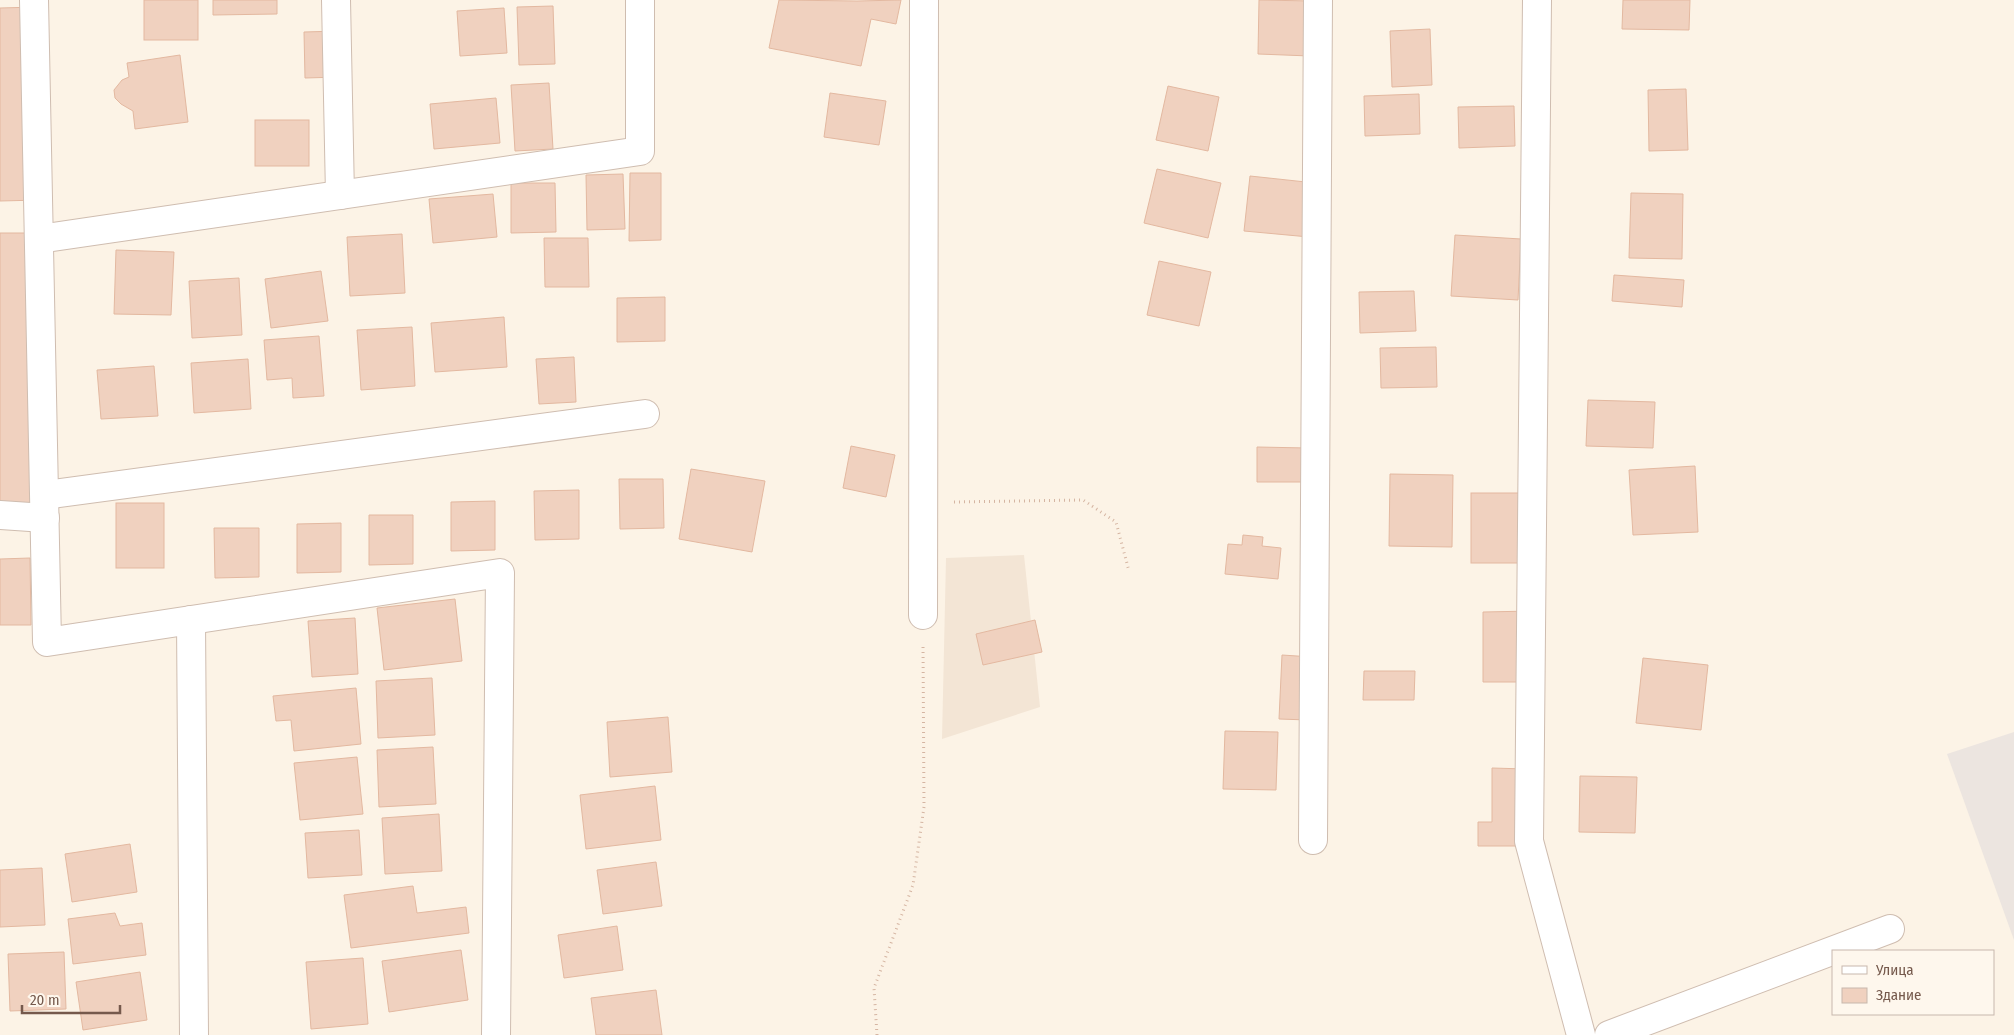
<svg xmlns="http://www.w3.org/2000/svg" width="2014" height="1035" font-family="'Fira Sans Condensed',sans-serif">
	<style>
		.residential { fill: #f3e5d5 }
		.industrial { fill: #ece5e0 }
		.building { fill: #f0d1bf; stroke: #e3b8a0 }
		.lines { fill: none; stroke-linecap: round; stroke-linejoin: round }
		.street-casing { stroke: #cfbdb0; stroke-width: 30 }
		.path { stroke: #d5b5a2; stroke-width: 3; stroke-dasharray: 1 4; stroke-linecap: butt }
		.street { stroke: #fff; stroke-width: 28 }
	</style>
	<rect width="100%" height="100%" fill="#fcf3e6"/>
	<path class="residential" d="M1024 555 1040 707 942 739 946 558Z"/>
	<path class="industrial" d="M2014 732V940L1947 754Z"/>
	<g class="building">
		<rect x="144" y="0" width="54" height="40"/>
		<path d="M213 0H277V14L213 15Z"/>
		<path d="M779 0 857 1 901 0 896 24 871 19 861 66 769 48Z"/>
		<path d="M1259 0 1312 1 1310 56 1258 54Z"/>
		<path d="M1623 0H1690L1689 30 1622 29Z"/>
		<path d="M553 6 555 64 519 65 517 7Z"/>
		<path d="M37 7 40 200 0 201V8Z"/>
		<path d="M504 8 507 53 460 56 457 11Z"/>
		<path d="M1430 29 1432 85 1392 87 1390 31Z"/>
		<path d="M339 31 340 77 305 78 304 32Z"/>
		<path d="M180 55 188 122 135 129 133 111 121 104 115 98 114 90 122 80 129 77 127 63Z"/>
		<path d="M549 83 553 149 515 151 511 85Z"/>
		<path d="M1168 86 1219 97 1208 151 1156 140Z"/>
		<path d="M1686 89 1688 150 1649 151 1648 90Z"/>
		<path d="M830 93 886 101 879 145 824 137Z"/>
		<path d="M1419 94 1420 134 1365 136 1364 96Z"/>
		<path d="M496 98 500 143 434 149 430 104Z"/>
		<path d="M1514 106 1515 146 1459 148 1458 107Z"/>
		<rect x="255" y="120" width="54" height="46"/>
		<path d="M1157 169 1221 183 1208 238 1144 223Z"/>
		<path d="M630 173H661V240L629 241Z"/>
		<path d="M623 174 625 229 587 230 586 175Z"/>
		<path d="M1250 176 1315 183 1309 237 1244 231Z"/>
		<path d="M511 183H555L556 232 511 233Z"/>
		<path d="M1631 193 1683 194 1682 259 1629 258Z"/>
		<path d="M493 194 497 237 433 243 429 199Z"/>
		<path d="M0 233H38L37 506H0Z"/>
		<path d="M402 234 405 293 350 296 347 237Z"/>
		<path d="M1455 235 1521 239 1518 300 1451 296Z"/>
		<path d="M544 238H588L589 287H545Z"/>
		<path d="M116 250 174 252 171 315 114 314Z"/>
		<path d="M1159 261 1211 272 1199 326 1147 315Z"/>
		<path d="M321 271 328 321 271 328 265 279Z"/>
		<path d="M1614 275 1684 280 1682 307 1612 301Z"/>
		<path d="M239 278 242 335 192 338 189 281Z"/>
		<path d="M1414 291 1416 331 1360 333 1359 292Z"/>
		<path d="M665 297V341L617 342V298Z"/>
		<path d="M504 317 507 367 435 372 431 323Z"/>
		<path d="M412 327 415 386 361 390 357 330Z"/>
		<path d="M319 336 324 396 293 398 292 378 267 380 264 340Z"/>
		<path d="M1436 347 1437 387 1381 388 1380 348Z"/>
		<path d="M574 357 576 402 539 404 536 359Z"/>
		<path d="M248 359 251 409 194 413 191 363Z"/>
		<path d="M154 366 158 416 101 419 97 370Z"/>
		<path d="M1588 400 1655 402 1653 448 1586 446Z"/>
		<path d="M851 446 895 455 886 497 843 488Z"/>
		<path d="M1257 447 1307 448 1306 482H1257Z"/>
		<path d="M1695 466 1698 532 1633 535 1629 470Z"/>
		<path d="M691 469 765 481 752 552 679 539Z"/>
		<path d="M1390 474 1453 475 1452 547 1389 546Z"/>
		<path d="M619 479H663L664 528 620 529Z"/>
		<path d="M579 490V539L535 540 534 491Z"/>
		<rect x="1471" y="493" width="50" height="70"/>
		<path d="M495 501V550L451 551V502Z"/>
		<rect x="116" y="503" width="48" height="65"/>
		<path d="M369 515H413V564L369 565Z"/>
		<path d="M341 523V572L297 573V524Z"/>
		<path d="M214 528H259V577L215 578Z"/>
		<path d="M1243 535 1263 537 1262 546 1281 548 1278 579 1225 574 1228 544 1242 545Z"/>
		<path d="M30 558 31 625H0V559Z"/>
		<path d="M455 599 462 661 384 670 377 608Z"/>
		<path d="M1533 611 1534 682H1483V612Z"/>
		<path d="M355 618 358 674 312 677 308 621Z"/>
		<path d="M1035 620 1042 652 983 665 976 634Z"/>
		<path d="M1282 655 1312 657 1308 720 1279 719Z"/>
		<path d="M1643 658 1708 665 1701 730 1636 723Z"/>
		<path d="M1364 671H1415L1414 700H1363Z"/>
		<path d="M432 678 435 735 378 738 376 681Z"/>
		<path d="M356 688 361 744 294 751 291 720 276 721 273 696Z"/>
		<path d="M668 717 672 772 610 777 607 722Z"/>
		<path d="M1225 731 1278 732 1276 790 1223 789Z"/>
		<path d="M433 747 436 804 379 807 377 750Z"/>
		<path d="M357 757 363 814 300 820 294 763Z"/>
		<path d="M1492 768 1526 769 1525 846H1478V822H1492Z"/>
		<path d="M1580 776 1637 777 1635 833 1579 832Z"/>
		<path d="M655 786 661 840 586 849 580 795Z"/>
		<path d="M439 814 442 871 385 874 382 818Z"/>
		<path d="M359 830 362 875 308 878 305 833Z"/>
		<path d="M130 844 137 892 72 902 65 854Z"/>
		<path d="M656 862 662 906 603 914 597 870Z"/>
		<path d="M42 868 45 925 0 927V870Z"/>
		<path d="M413 886 417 913 466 907 469 933 351 948 344 895Z"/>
		<path d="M115 913 120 926 142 923 146 955 73 964 68 919Z"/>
		<path d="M617 926 623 970 564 978 558 935Z"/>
		<path d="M461 950 468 1000 389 1012 382 961Z"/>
		<path d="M64 952 66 1009 10 1011 8 954Z"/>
		<path d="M363 958 368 1024 311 1029 306 962Z"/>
		<path d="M140 972 147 1020 83 1030 76 982Z"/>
		<path d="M656 990 662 1035H596L591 998Z"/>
	</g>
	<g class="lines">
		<defs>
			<g id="street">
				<path d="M34 0 47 642 500 573 496 1035"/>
				<path d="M336 0 340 195"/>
				<path d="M1537 0 1529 841 1581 1035"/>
				<path d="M39 239 640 151V0"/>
				<path d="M45 495 645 414"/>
				<path d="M0 515 45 518"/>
				<path d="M923 615 924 0"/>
				<path d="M191 620 194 1035"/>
				<path d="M1313 840 1318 0"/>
				<path d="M1609 1035 1890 929"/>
			</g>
		</defs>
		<use href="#street" class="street-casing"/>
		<g class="path">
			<path d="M954 502 1083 500 1116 522 1129 571"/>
			<path d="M877 1035 874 988 913 885 924 807 923 643"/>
		</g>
		<use href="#street" class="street"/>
	</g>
	<rect x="1832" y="950" width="162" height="65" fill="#fef7ed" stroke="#c7b8ad"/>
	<rect x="1842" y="966" width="25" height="8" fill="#ffffff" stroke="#c7b8ad"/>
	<text x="1876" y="975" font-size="15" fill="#75594c">Улица</text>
	<rect x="1842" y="988" width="25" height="15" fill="#f0d1bf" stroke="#c7b8ad"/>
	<text x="1876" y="1000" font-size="15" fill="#75594c">Здание</text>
	<path d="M22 1005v8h98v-8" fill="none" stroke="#75594c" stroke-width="2.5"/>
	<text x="30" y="1005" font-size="15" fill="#75594c" stroke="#fef7ed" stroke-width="4" paint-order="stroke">20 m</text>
</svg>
